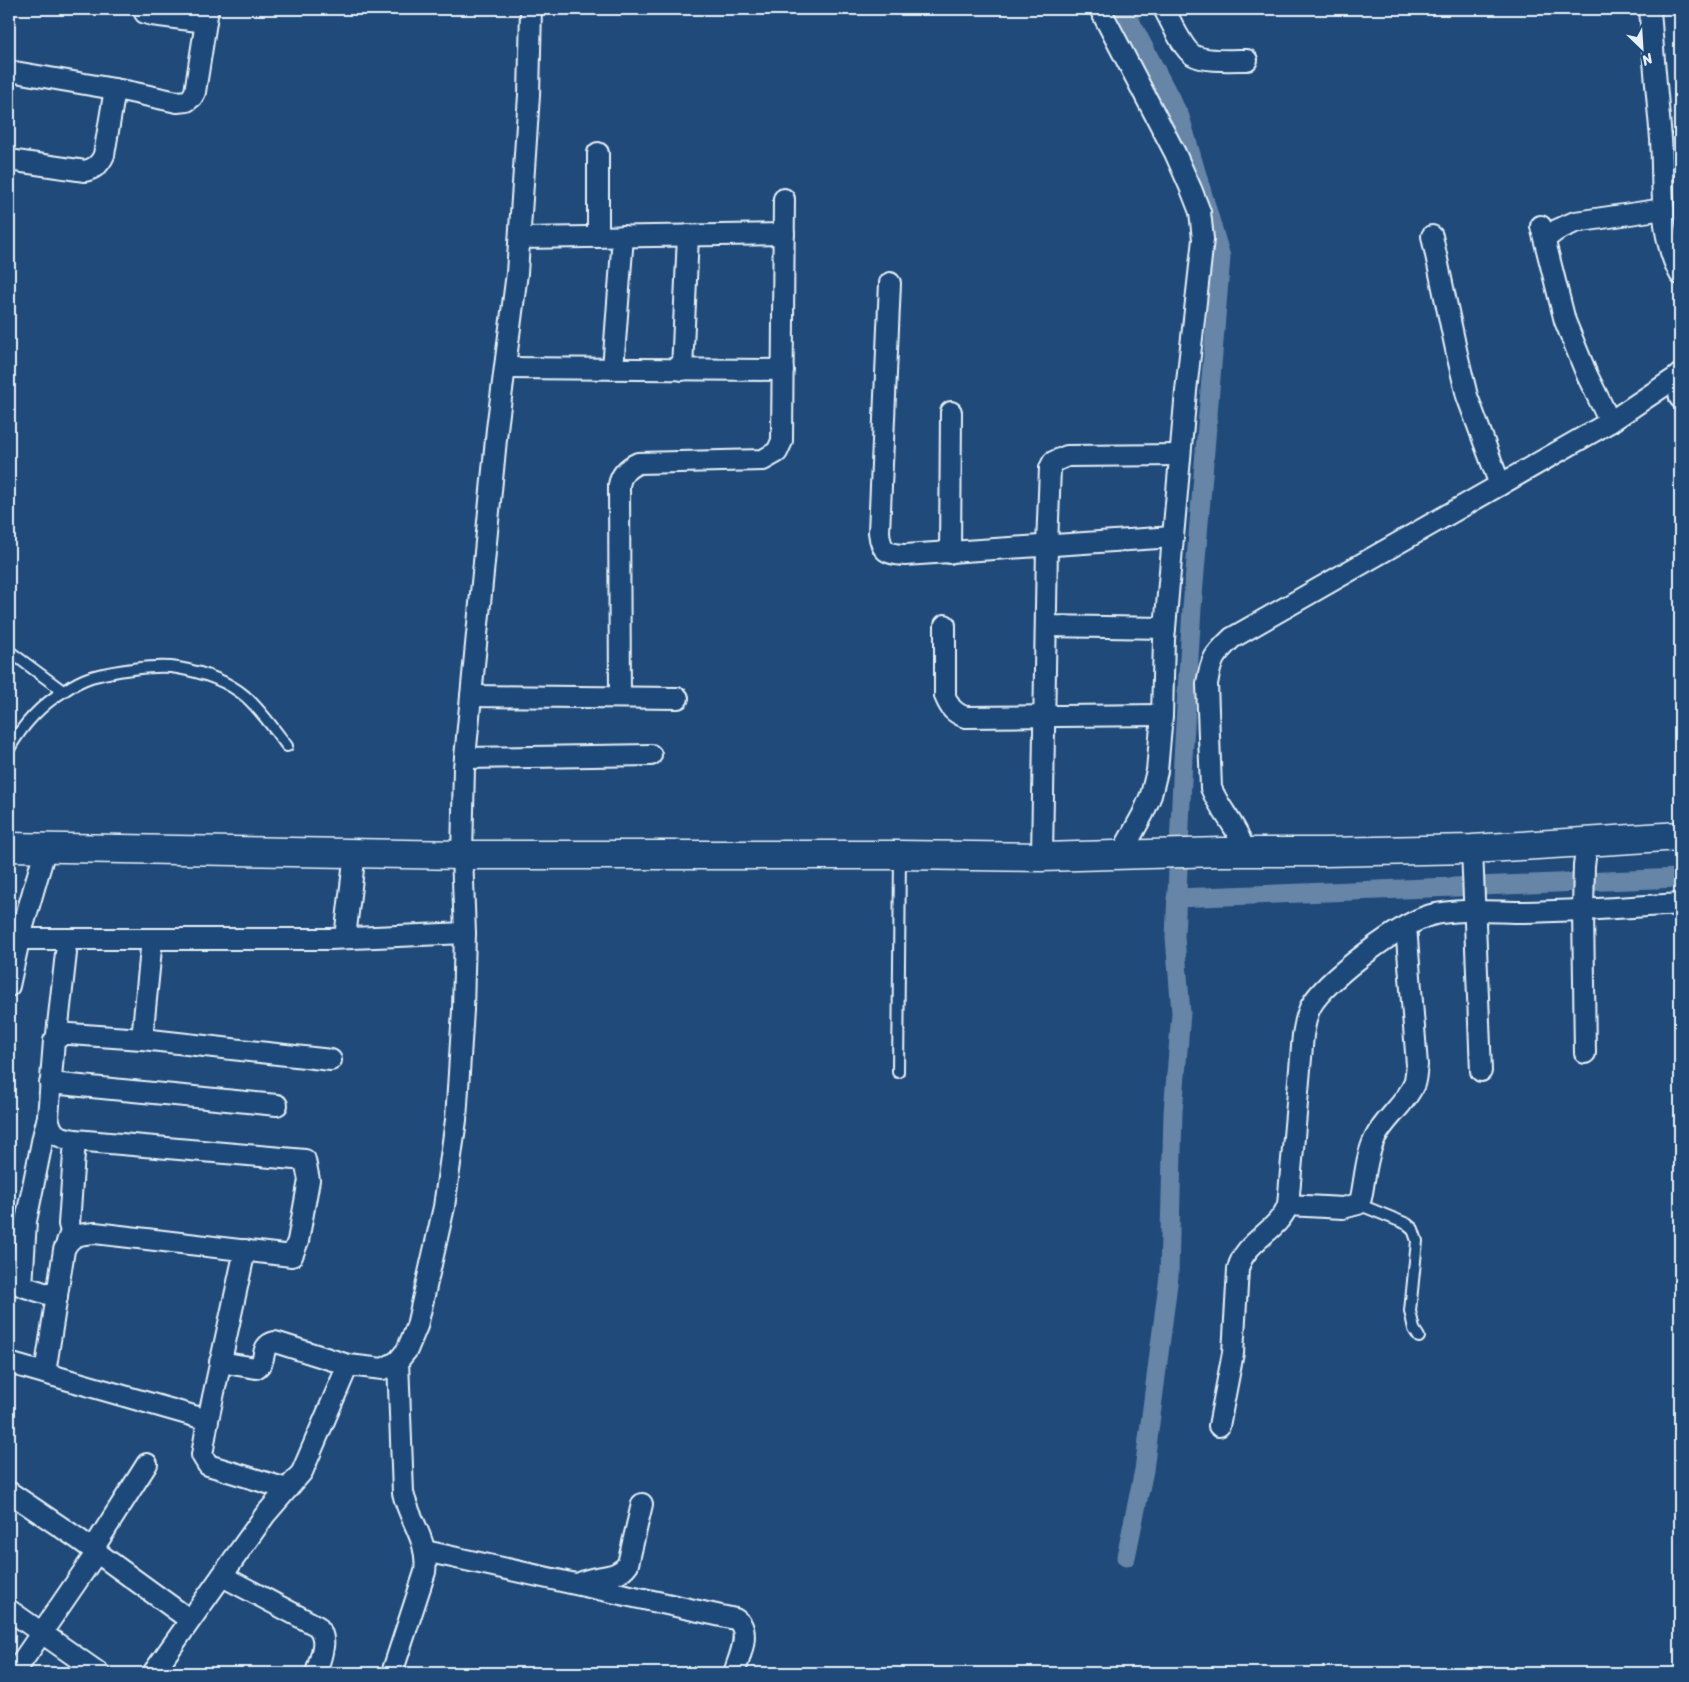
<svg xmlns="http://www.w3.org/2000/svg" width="1689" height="1682" font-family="Sriracha,sans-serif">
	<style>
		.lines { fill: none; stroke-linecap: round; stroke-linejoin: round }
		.canal { stroke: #6685a7; stroke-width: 19 }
		.lane-casing { stroke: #e8f1f8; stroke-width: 14 }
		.street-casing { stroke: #e8f1f8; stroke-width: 24 }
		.secondary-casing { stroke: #e8f1f8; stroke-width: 31 }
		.lane { stroke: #1f4a7a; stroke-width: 10 }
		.street { stroke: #1f4a7a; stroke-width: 20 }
		.secondary { stroke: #1f4a7a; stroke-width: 28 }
	</style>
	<rect width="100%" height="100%" fill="#1f4a7a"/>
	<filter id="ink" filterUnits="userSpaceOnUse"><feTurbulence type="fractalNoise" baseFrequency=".02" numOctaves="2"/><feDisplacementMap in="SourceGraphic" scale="10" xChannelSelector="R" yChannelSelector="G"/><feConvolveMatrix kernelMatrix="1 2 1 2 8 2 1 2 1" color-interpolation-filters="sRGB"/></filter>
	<g filter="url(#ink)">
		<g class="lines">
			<g class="canal">
				<path d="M1124 9 1180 117 1221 257 1192 608 1183 758 1175 937 1181 1013 1173 1112 1169 1276 1144 1470 1126 1557"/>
				<path d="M1176 898 1680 878"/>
			</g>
			<defs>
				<g id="lane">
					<path d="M9 651 63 691"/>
					<path d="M9 749C22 726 41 705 64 691 71 686 82 680 91 677 113 671 156 664 178 668 201 672 227 681 245 696 261 710 274 729 287 746"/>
					<path d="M898 1072 900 856"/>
					<path d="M1358 1204 1407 1224 1413 1229 1417 1241 1410 1311 1414 1329 1419 1337"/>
				</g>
				<g id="street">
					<path d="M143 9 145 13 152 15 206 22"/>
					<path d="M1100 9 1175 153 1191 189 1200 212 1203 239 1186 391 1173 537 1164 640 1162 715 1157 771 1151 795 1143 814 1120 856"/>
					<path d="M1164 9C1171 21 1182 48 1193 55 1204 62 1234 60 1247 60"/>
					<path d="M1650 9C1653 52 1657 96 1661 139 1664 185 1658 233 1680 274"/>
					<path d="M9 71 126 91 177 102 187 101 192 97 195 92 208 9"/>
					<path d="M9 160 85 171C95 169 100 164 104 155L115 89"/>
					<path d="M1541 226 1565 321 1587 375 1610 422"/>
					<path d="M1432 236 1457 354 1467 396 1500 485"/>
					<path d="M598 237V153"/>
					<path d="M520 238 784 234"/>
					<path d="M1545 239 1557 230 1575 222 1664 209"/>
					<path d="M890 283 879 532C881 552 887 554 905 555L1173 537"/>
					<path d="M505 368 783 370"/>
					<path d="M613 369 623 236"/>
					<path d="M682 370 688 235"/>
					<path d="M1680 374 1677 377 1680 398"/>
					<path d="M950 553 951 412"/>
					<path d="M945 625V696C950 708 953 712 965 717L1162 715"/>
					<path d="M1046 626 1165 628"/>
					<path d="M471 696 678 698"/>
					<path d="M620 697 619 485C621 474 627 468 638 463L763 460 777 452 782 441 784 199"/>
					<path d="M465 758 651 755"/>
					<path d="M1472 849 1481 1071"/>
					<path d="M1244 852C1239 827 1220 811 1211 788L1207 684C1211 659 1214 655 1232 638L1610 422 1677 377"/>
					<path d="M1042 857 1047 546 1050 468 1053 462 1067 456 1180 455"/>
					<path d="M345 938 355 852"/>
					<path d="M9 939H330L465 933"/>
					<path d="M9 986 19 940 46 847"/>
					<path d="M58 1037 57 1034 66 953"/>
					<path d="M142 1039 152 939"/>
					<path d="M1585 1053 1583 909 1584 866 1587 843"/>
					<path d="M50 1083 277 1105"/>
					<path d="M48 1117 43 1137 26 1221 22 1286 57 1297"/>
					<path d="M1288 1205 1343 1208 1358 1204 1361 1198C1365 1179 1366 1156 1375 1138 1385 1118 1405 1105 1414 1084 1416 1078 1416 1071 1417 1065L1406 926"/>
					<path d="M67 1242 71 1232 69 1224 75 1140"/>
					<path d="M220 1362 256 1368C269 1360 258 1346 275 1342L348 1365"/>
					<path d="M9 1363 208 1420 202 1455 208 1465 287 1489"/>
					<path d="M45 1373 64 1250C70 1235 80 1234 95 1233L292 1256 298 1241 309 1180 305 1160 75 1140C58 1137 52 1136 48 1117L54 1041 63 1034H70L142 1039 331 1060"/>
					<path d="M208 1420 245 1250"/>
					<path d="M1219 1426 1233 1353 1238 1269C1245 1240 1278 1232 1288 1205L1303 1035C1305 1024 1306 1015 1311 1006 1325 980 1403 922 1431 915 1461 908 1494 912 1525 912 1577 911 1629 907 1680 904"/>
					<path d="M9 1492 77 1538 190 1620"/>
					<path d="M93 1549 147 1464"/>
					<path d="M425 1551 735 1619C753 1629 739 1658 734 1673"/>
					<path d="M222 1576 317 1626C329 1639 321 1655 317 1670"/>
					<path d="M580 1583C596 1574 616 1581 628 1564L642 1504"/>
					<path d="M9 1610 99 1673"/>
					<path d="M14 1673 97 1552"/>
					<path d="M153 1673 265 1515 302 1472 348 1365 383 1369 398 1361 407 1350 417 1326 444 1207 456 1120 463 1010 465 933 462 855 464 768 497 429 517 273 529 95 531 9"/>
					<path d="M392 1673 425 1572C429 1541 410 1522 403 1493L398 1361"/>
				</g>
				<path id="secondary" d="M9 847 462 855H900L1042 857 1221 852H1325L1472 849 1680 836"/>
			</defs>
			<use href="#lane" class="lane-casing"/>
			<use href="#street" class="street-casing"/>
			<use href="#secondary" class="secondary-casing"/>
			<use href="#lane" class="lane"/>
			<use href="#street" class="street"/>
			<use href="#secondary" class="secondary"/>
		</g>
	</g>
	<rect width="1689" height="1682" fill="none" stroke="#1f4a7a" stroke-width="30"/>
	<rect x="15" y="15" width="1659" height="1652" fill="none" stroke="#e8f1f8" stroke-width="2" filter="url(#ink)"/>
	<g transform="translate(1642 48) rotate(155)" stroke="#1f4a7a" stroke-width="4" paint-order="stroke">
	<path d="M0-4L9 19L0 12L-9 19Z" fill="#e8f1f8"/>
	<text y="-8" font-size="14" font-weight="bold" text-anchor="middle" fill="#e8f1f8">N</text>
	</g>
</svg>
